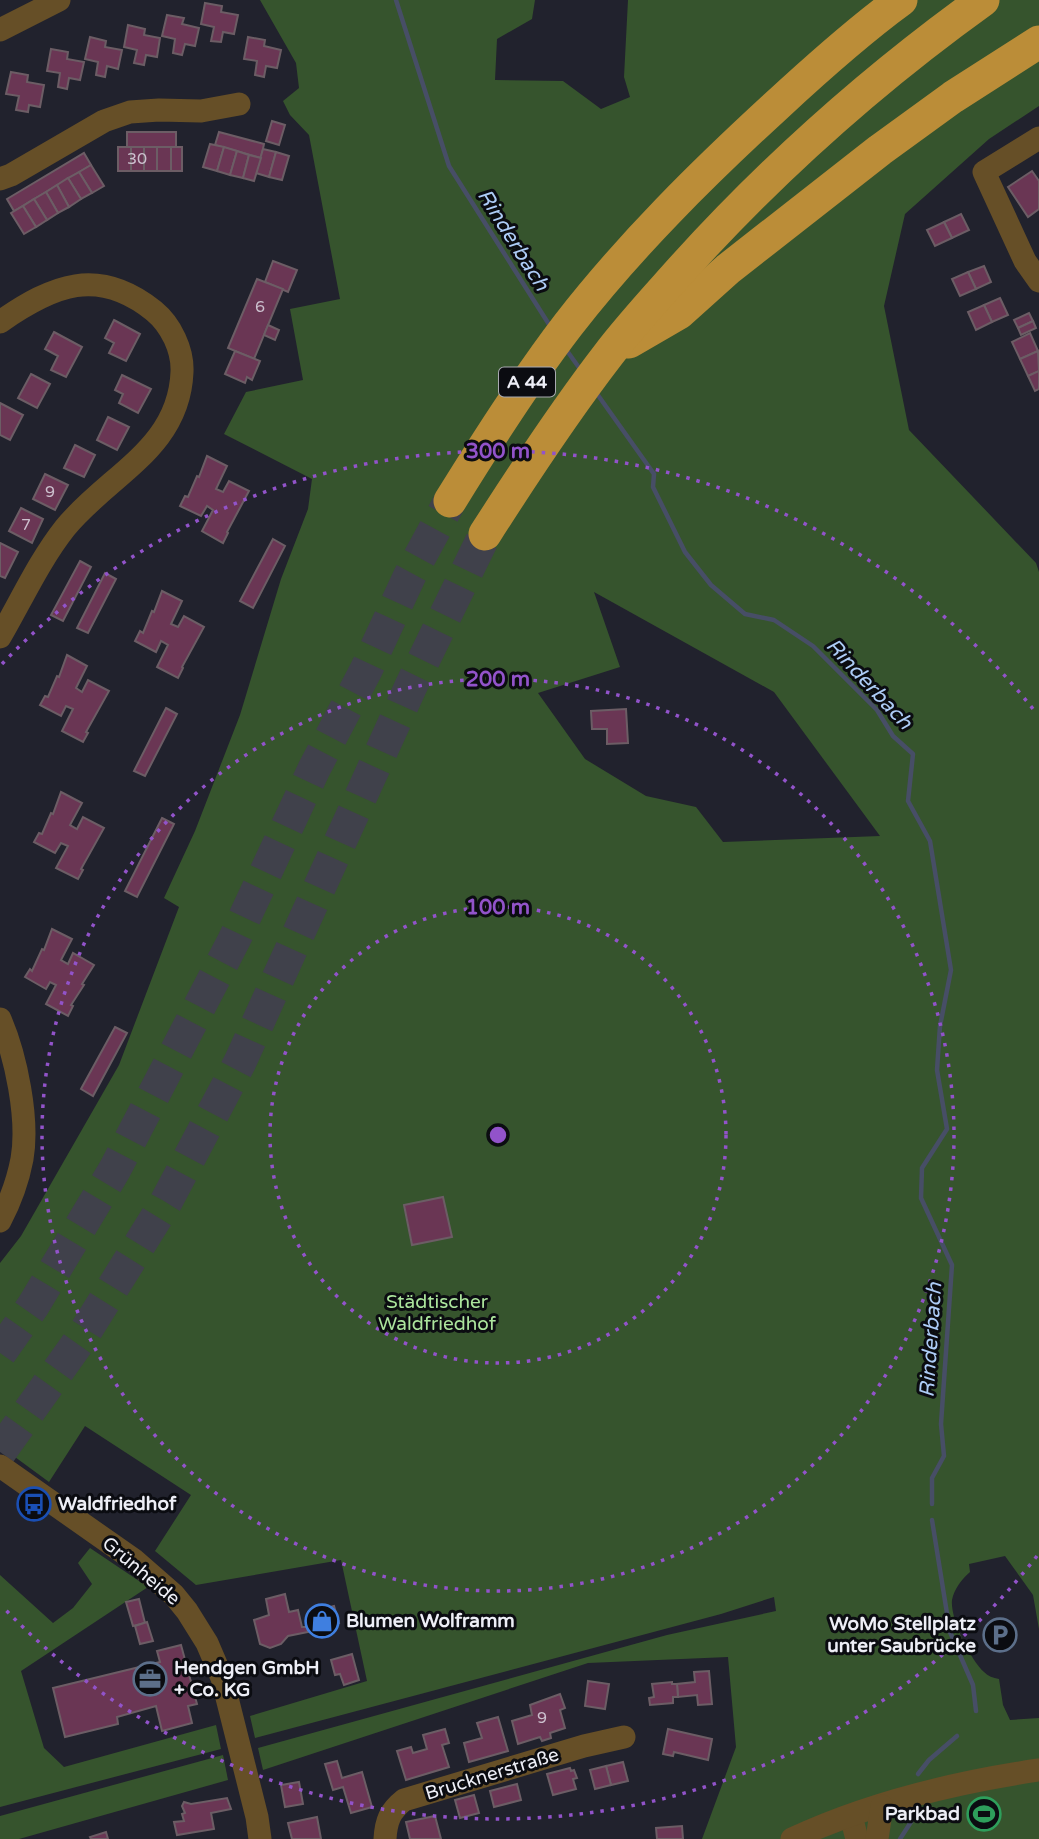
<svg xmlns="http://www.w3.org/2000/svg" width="1039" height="1839" font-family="'Varela Round',sans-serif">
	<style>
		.green { fill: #36542d; fill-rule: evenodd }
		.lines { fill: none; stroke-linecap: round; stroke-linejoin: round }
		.stream { stroke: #474e66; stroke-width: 4.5 }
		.building { fill: #6a3654; stroke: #6c5d65; stroke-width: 2 }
		.highway-tunnel { stroke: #40414b; stroke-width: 33; stroke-dasharray: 33 17; stroke-linecap: butt }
		.minor { stroke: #664f27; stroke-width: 23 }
		.highway { stroke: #bb8d38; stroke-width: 33 }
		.ring { fill: none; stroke: #9253ca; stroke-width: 3.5; stroke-dasharray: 3.5 7 }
		.labels { text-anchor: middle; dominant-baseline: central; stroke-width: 6; stroke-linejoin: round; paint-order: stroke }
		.number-label { font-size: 16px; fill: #ccc0ce }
		.shield { fill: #0b0c11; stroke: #a9aab1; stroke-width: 2 }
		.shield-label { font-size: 18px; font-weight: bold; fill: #edeef6 }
		.park-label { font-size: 19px; fill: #ace59d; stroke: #0b0c11 }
		.poi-label { font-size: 19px; font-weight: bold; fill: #edeef6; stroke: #0b0c11; text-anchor: start }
		.street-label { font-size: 19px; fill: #edeef6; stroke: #0b0c11 }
		.water-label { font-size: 21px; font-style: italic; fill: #adccf6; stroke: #0b0c11 }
		.centre { fill: #9253ca; stroke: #0b0c11; stroke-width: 3.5 }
		.ring-label { font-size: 21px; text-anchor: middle; font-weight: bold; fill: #9253ca; stroke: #0b0c11; stroke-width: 6; stroke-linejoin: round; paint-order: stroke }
	</style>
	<rect width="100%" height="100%" fill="#21222d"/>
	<g class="green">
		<path d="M260 0H535L532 19 497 39 495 80 563 81 601 109 630 97 624 77 628 0H1039V106L989 139 905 214 884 306 909 430 1036 563 1039 572V1629L1033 1595 1005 1556 969 1564 970 1572C962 1579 954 1589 952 1600 950 1618 970 1659 984 1672 988 1676 993 1678 999 1679L1003 1705 1010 1720 1039 1718V1839H702L736 1747 728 1657 588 1663 263 1770 258 1748 667 1635 776 1611 774 1597 721 1614 255 1738 250 1716 367 1681 341 1560 196 1585 155 1551 191 1495 85 1426 49 1482 0 1446V1263L21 1236 119 1065 179 907 164 898 195 831 240 715 281 579 308 509 312 479 224 434 246 392 303 380 290 309 340 299 309 135 290 115 283 101 299 88 296 63ZM594 592 774 692 880 836 723 842 696 807 646 796 585 759 538 693 620 667Z"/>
		<path d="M90 1548 148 1587 21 1671 44 1748 64 1767 216 1725 221 1749 0 1807V1575L53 1623 73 1608 92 1584 78 1563Z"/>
		<path d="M223 1755 228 1780 19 1839H0V1816Z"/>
	</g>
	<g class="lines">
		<g class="stream">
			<path d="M396 0 449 166 550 326"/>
			<path d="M565 348 580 369"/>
			<path d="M595 391 654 474 653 487 685 552 711 585 745 614 774 620 813 646 877 710 893 736 913 754 908 801 930 841 951 970 940 1026 937 1070 947 1129 922 1168 921 1198 952 1265 941 1424 944 1456 932 1478V1504"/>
			<path d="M932 1520 950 1632 973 1685 976 1711"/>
			<path d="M918 1774 929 1760 957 1736"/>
			<path d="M900 1839 911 1822"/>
		</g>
	</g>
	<g class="building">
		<path d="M205 3 222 6 221 12 238 15 234 34 223 32 221 42 211 41 214 27 201 24Z"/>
		<path d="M167 15 184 18 182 24 199 28 195 46 185 44 182 55 173 53 175 39 162 36Z"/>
		<path d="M128 25 145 29 144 35 160 38 157 57 146 55 144 65 134 63 137 50 124 47Z"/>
		<path d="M90 37 106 41 105 47 122 50 118 69 107 66 105 77 96 75 98 62 85 59Z"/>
		<path d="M248 37 265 40 264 46 281 50 277 68 266 66 264 77 255 75 257 61 244 59Z"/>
		<path d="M51 49 68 52 67 59 84 62 80 80 69 78 67 89 58 87 60 73 47 71Z"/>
		<path d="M11 72 28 75 27 82 44 85 40 107 29 105 28 112 16 110 19 96 6 94Z"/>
		<path d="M272 121 285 125 279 145 266 141Z"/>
		<rect x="127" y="132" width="49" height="15"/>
		<path d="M219 132 264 144 261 158 215 145Z"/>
		<path d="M210 144 224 147 217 171 203 167Z"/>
		<rect x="118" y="147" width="13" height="24"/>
		<rect x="131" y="147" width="13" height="24"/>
		<rect x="144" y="147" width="13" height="24"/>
		<rect x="157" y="147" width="14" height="24"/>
		<rect x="171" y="147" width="11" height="24"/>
		<path d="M224 147 237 151 230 175 217 171Z"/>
		<path d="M263 149 276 152 269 177 256 173Z"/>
		<path d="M237 151 249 155 243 178 230 175Z"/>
		<path d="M276 152 289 156 282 180 269 177Z"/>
		<path d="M84 153 91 165 14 211 7 199Z"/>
		<path d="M249 155 261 158 254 181 243 178Z"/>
		<path d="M91 165 104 186 92 193 79 172Z"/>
		<path d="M1032 171 1039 181V209L1028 217 1008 187Z"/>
		<path d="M79 172 92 193 81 199 68 178Z"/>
		<path d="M68 178 81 199 69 207 57 185Z"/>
		<path d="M57 185 69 207 58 213 46 192Z"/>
		<path d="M46 192 58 213 47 220 34 199Z"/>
		<path d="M34 199 47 220 36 227 23 206Z"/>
		<path d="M23 206 36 227 24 234 11 213Z"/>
		<path d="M961 214 969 230 952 238 944 222Z"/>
		<path d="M944 222 952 238 935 246 927 230Z"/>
		<path d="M273 261 297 270 288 292 265 282Z"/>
		<path d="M984 266 991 282 976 289 968 272Z"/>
		<path d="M968 272 976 289 960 296 952 279Z"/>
		<path d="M257 279 283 289 254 359 228 348Z"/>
		<path d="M1000 298 1008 315 992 322 984 305Z"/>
		<path d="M984 305 992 322 976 330 968 312Z"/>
		<path d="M1029 313 1033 321 1018 328 1014 320Z"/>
		<path d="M114 320 140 334 126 361 109 353 114 343 105 338Z"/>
		<path d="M1033 321 1036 328 1021 335 1018 328Z"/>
		<path d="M268 325 279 330 275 340 264 335Z"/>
		<path d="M54 332 82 347 66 377 51 370 58 356 45 349Z"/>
		<path d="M1030 333 1038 351 1020 359 1012 342Z"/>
		<path d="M235 351 260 361 252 380 247 377 245 383 225 374Z"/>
		<path d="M1038 351 1039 371 1028 376 1020 359Z"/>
		<path d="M1039 371V389L1035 391 1028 376Z"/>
		<path d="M31 374 50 384 37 408 18 398Z"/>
		<path d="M122 375 151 389 138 413 119 403 123 394 115 390Z"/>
		<path d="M0 403 23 415 10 440 0 435Z"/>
		<path d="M108 417 129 427 117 450 97 440Z"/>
		<path d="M75 445 95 455 84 477 64 468Z"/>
		<path d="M207 456 227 466 216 489 223 492 229 481 249 491 227 532 228 533 223 543 202 531 213 510 207 506 201 516 180 506 185 496 188 497 197 476 199 477Z"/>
		<path d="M45 474 68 485 55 510 33 499Z"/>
		<path d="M21 508 43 519 32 543 9 531Z"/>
		<path d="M273 539 285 546 253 608 240 601Z"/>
		<path d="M0 543 18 552 5 578 0 576Z"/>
		<path d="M80 561 91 567 63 621 51 615Z"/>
		<path d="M105 573 116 579 88 633 77 628Z"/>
		<path d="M162 591 182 601 171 624 178 627 184 616 204 627 182 667 183 668 178 678 157 667 168 645 161 641 156 652 135 641 140 631 143 633 152 611 154 612Z"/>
		<path d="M67 655 87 666 76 688 82 692 88 680 109 691 86 732 88 733 83 742 62 731 73 709 66 706 61 716 40 705 45 696 48 697 57 676 59 677Z"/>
		<path d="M166 708 177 714 145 776 134 771Z"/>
		<path d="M626 709 628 743 607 744V729H592L591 711Z"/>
		<path d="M61 792 82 803 70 825 77 829 83 817 104 828 81 869 83 870 78 879 56 868 68 846 61 843 55 853 34 842 39 833 42 834 51 813 53 814Z"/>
		<path d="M162 818 174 824 137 897 125 891Z"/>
		<path d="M52 929 72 939 61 960 68 964 73 953 94 965 82 984 84 985 71 1005 73 1006 68 1016 46 1004 56 985 50 982 46 989 25 977 30 969 32 971 42 949 44 950Z"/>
		<path d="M115 1027 127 1033 93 1096 81 1089Z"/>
		<path d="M443 1197 452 1237 412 1245 404 1205Z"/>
		<path d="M285 1594 289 1612 298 1610 302 1627H307L308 1632 288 1636 281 1644 270 1648 260 1644 254 1620 269 1615 266 1599Z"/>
		<path d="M139 1599 145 1623 133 1626 126 1602Z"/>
		<path d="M334 1606 339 1623 317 1630 312 1612Z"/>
		<path d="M147 1622 153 1641 140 1644 135 1626Z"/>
		<path d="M181 1645 197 1704 188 1706 192 1723 162 1731 156 1706 117 1717 118 1724 65 1737 53 1688 160 1662 157 1651Z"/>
		<path d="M352 1654 359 1680 344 1685 340 1674 335 1675 331 1660Z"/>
		<path d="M709 1671 712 1704 698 1705 697 1695 678 1697 677 1684 695 1682 694 1672Z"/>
		<path d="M588 1681 609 1684 605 1709 585 1706Z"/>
		<path d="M672 1682V1684H677L678 1697H673V1703L650 1705 649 1698 654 1697 652 1684Z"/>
		<path d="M560 1694 565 1708 560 1710 565 1728 550 1733 551 1738 542 1741 540 1737 518 1744 512 1721 532 1715 530 1705Z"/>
		<path d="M498 1717 508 1751 469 1762 464 1743 482 1738 477 1723Z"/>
		<path d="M445 1729 449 1743 442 1745 449 1767 406 1780 397 1751 411 1747 413 1753 427 1749 423 1735Z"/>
		<path d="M668 1729 712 1739 708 1760 674 1752 673 1756 663 1754Z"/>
		<path d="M337 1761 342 1778 362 1772 372 1807 351 1813 343 1787 333 1790 325 1764Z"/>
		<path d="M623 1762 628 1781 611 1785 606 1766Z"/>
		<path d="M606 1766 611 1785 595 1789 590 1770Z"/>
		<path d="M570 1768 571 1771 574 1770 577 1778 573 1779 576 1789 553 1795 547 1774Z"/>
		<path d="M299 1782 303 1804 285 1807 281 1785Z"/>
		<path d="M517 1784 521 1800 494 1807 490 1791Z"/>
		<path d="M474 1795 479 1813 460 1818 455 1800Z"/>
		<path d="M227 1798 231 1809 211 1813 214 1829 177 1835 174 1822 184 1821 182 1814 185 1813 182 1806 184 1802 191 1804Z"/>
		<path d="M435 1816 441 1839H410L406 1822Z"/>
		<path d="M317 1817 321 1839H292L288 1823Z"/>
		<path d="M682 1826 683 1839H657L656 1828Z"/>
		<path d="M106 1832 108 1839H91L90 1837Z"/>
	</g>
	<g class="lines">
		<g class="highway-tunnel">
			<path d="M0 1353 33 1306 115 1169 234 940 314 769 366 670 410 575 450 501"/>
			<path d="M0 1452 82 1337 166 1202 240 1062 411 686 485 534"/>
		</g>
		<g class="minor">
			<path d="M0 30 59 0"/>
			<path d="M1039 138 984 172 1025 261 1039 281"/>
			<path d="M0 179 11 175 104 121 130 112 159 110 201 111 239 104"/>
			<path d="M0 322C53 285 98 266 154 311 171 325 183 350 182 372 179 449 108 475 65 528 39 561 21 601 0 637"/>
			<path d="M0 1019C16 1056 29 1119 22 1159 18 1180 10 1202 0 1221"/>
			<path d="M0 1466 134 1560 174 1595 187 1611 207 1643 222 1678 257 1817 260 1839"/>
			<path d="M851 1816 857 1839"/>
			<path d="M385 1839C386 1821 390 1811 404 1800L584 1746 624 1737"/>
			<path d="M792 1839C867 1804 957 1782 1039 1770"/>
			<path d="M877 1839 882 1806"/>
		</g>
		<g class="highway">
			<path d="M629 342 679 313 728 269 880 150 953 97 1039 42"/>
			<path d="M450 501C487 441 525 381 568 325 630 245 702 174 776 106 816 69 857 32 901 0"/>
			<path d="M485 534C524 473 564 412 608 355 630 326 656 298 680 271 771 170 873 79 983 0"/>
		</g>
	</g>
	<g class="ring">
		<circle cx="498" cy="1135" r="228"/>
		<circle cx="498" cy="1135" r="456"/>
		<path d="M1037 1556A684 684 0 0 1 2 1606M2 664A684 684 0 0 1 1037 714"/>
	</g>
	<defs>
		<symbol id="bus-ring" viewBox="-11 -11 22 22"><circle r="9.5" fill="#0b0c11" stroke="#1a4fb4" stroke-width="1.5"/><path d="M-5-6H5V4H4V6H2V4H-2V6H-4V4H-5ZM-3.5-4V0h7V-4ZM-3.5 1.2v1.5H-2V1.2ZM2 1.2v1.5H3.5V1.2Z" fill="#1a4fb4"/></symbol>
		<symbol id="shop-ring" viewBox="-11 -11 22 22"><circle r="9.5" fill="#0b0c11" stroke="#3f7fe0" stroke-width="1.5"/><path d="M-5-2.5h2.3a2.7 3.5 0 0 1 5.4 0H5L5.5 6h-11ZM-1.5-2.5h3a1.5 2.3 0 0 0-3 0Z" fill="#3f7fe0"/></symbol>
		<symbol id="parking-ring" viewBox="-11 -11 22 22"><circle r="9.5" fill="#0b0c11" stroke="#5c6f8a" stroke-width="1.5"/><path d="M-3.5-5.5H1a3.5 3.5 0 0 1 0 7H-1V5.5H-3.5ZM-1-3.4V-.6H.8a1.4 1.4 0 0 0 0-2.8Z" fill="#5c6f8a"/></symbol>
		<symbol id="office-ring" viewBox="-11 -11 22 22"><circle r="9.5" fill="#0b0c11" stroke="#5c6f8a" stroke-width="1.5"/><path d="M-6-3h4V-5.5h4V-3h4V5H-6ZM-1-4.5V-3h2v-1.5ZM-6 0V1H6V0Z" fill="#5c6f8a"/></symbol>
		<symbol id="stadium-ring" viewBox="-11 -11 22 22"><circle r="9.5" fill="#0b0c11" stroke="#2e9e5b" stroke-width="1.5"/><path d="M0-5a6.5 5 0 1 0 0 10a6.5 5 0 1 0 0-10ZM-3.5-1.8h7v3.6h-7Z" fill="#2e9e5b"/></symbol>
	</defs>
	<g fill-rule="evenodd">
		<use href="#bus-ring" x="15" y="1485" width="38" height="38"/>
		<use href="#shop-ring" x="303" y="1602" width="38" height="38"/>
		<use href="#parking-ring" x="981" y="1616" width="38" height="38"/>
		<use href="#office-ring" x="131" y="1660" width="38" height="38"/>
		<use href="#stadium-ring" x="965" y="1795" width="38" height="38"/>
	</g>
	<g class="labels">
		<g class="number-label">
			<text x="137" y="159">30</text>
			<text x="260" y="307">6</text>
			<text x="50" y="492">9</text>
			<text x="26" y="525">7</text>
			<text x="542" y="1718">9</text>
		</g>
		<rect class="shield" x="499" y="367.5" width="56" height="29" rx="5"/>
		<g class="shield-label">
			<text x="527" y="382">A 44</text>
		</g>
		<g class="park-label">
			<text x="437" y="1302">Städtischer<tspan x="437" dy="22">Waldfriedhof</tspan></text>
		</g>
		<g class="poi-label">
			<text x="58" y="1504">Waldfriedhof</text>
			<text x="346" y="1621">Blumen Wolframm</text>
			<text x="976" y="1624" text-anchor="end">WoMo Stellplatz<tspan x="976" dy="22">unter Saubrücke</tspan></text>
			<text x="174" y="1668">Hendgen GmbH<tspan x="174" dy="22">+ Co. KG</tspan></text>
			<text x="960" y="1814" text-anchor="end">Parkbad</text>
		</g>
		<g class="street-label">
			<text transform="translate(141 1571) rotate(40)">Grünheide</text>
			<text transform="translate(492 1774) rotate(-17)">Brucknerstraße</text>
		</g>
		<g class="water-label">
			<text transform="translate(513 240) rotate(58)">Rinderbach</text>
			<text transform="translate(869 684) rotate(47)">Rinderbach</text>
			<text transform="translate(931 1340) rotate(-86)">Rinderbach</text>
		</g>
	</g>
	<circle cx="498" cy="1135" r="10" class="centre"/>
	<g class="ring-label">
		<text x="498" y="458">300 m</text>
		<text x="498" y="686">200 m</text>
		<text x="498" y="914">100 m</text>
	</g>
</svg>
